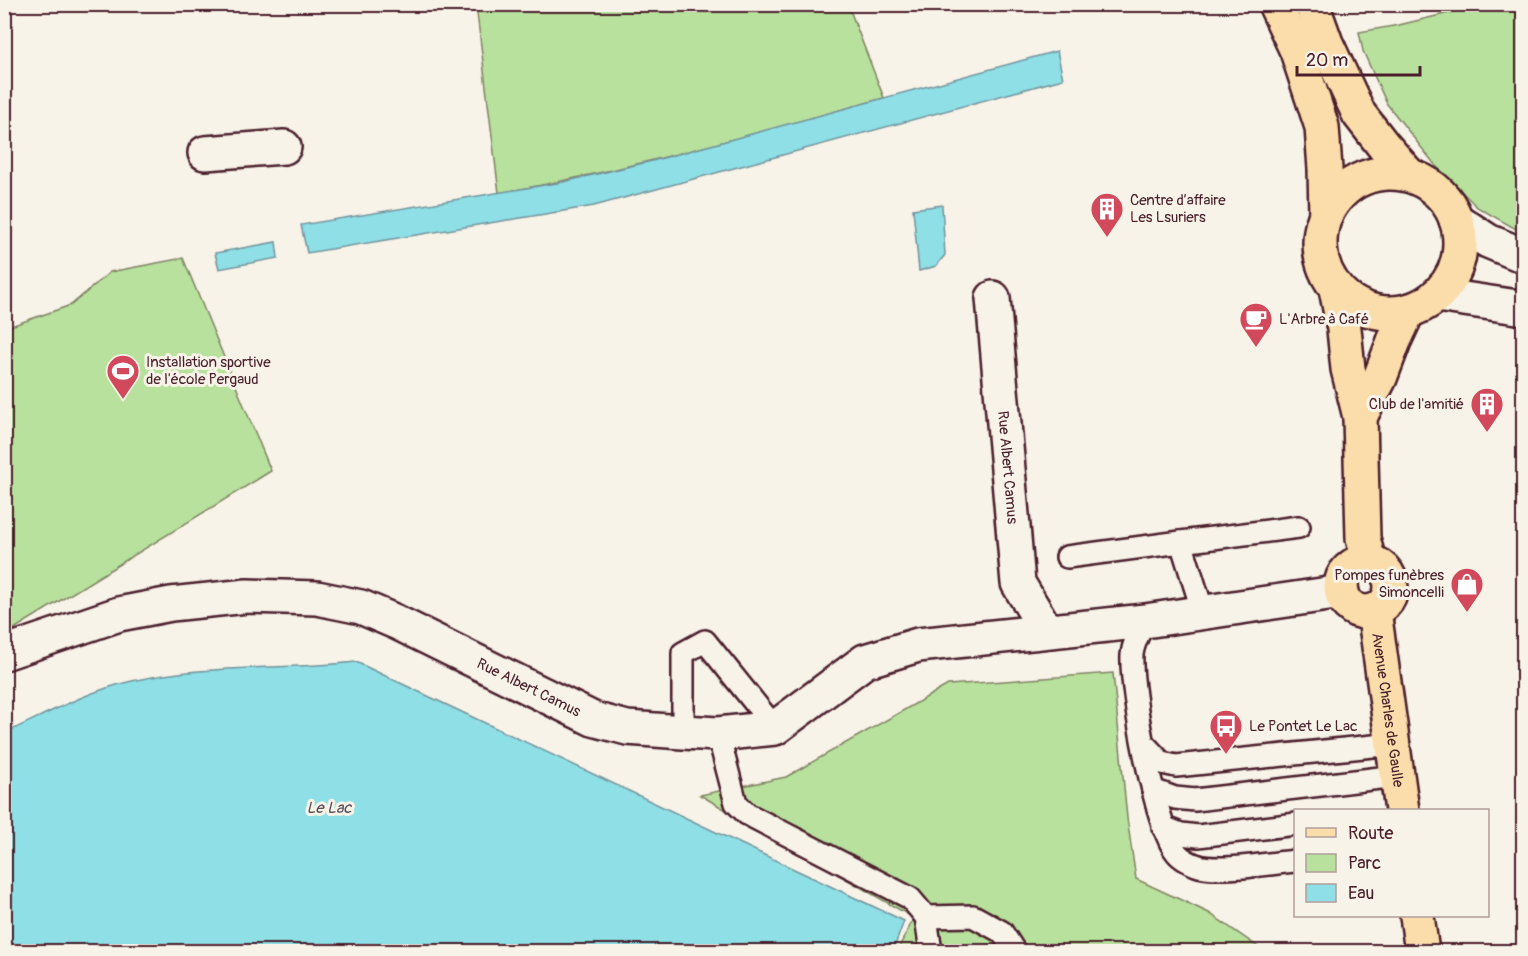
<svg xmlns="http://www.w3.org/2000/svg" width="1528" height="956" font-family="Pangolin,sans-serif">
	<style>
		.green { fill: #b7e19d; stroke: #808064; stroke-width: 1.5 }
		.water { fill: #8edfe6; stroke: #73929b; stroke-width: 1.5 }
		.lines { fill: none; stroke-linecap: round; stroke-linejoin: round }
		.service-casing { stroke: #4a1f2b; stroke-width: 26 }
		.minor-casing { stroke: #4a1f2b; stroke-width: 38 }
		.secondary-casing { stroke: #4a1f2b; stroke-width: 38 }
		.primary-casing { stroke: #4a1f2b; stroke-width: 38 }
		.service { stroke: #f7f3e8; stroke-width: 21 }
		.minor { stroke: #f7f3e8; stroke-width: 33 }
		.secondary { stroke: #f7f3e8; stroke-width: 33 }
		.primary { stroke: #fbddab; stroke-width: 33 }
		.labels { text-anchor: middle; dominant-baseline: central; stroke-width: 6; stroke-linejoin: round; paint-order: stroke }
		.poi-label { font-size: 15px; fill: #4a1f2b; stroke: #f7f3e8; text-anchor: start }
		.street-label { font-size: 15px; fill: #4a1f2b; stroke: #f7f3e8 }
		.water-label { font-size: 16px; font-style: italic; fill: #5b4f5a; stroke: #f7f3e8 }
	</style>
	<rect width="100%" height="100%" fill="#f7f3e8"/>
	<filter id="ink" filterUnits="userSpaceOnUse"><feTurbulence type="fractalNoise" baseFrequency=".0167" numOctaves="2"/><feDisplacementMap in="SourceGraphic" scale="12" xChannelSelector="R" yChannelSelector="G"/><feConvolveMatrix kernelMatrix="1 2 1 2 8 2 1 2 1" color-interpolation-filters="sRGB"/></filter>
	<g filter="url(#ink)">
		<g class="green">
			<path d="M476 5H848L884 98C756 133 630 170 499 193Z"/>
			<path d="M1482 5H1523V233L1477 207 1436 166 1387 104 1363 51 1359 32 1399 25Z"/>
			<path d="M183 258 271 471 14 629 5 628V328L71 305 110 272Z"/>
			<path d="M1113 673 1127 818 1136 879 1209 913 1264 951H897L914 918 700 795 786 777 948 685Z"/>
		</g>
		<g class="water">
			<path d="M1057 51 1063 79 594 206 307 253 301 225 563 182 652 161Z"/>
			<path d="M942 205 945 255 936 266 919 271 913 209Z"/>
			<path d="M276 242 278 258 219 269 215 253Z"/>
			<path d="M356 662 904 921 893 951H5V733C47 714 87 691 132 681 206 664 282 670 356 662Z"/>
		</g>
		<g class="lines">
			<defs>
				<g id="service">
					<path d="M1181 542 1299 527"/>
					<path d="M1067 557 1181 542 1203 612"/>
					<path d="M1145 621C1140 632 1133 642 1132 655 1130 689 1155 828 1177 853 1181 858 1190 863 1196 865 1217 873 1271 863 1296 861"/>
					<path d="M683 732V653L705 641 775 728"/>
					<path d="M718 734 736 803 747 814 910 898 926 917 931 952"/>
					<path d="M1144 744 1162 763 1176 766 1393 744"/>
					<path d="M1153 790 1175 798 1195 800 1397 776"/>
					<path d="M1163 827 1181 834 1198 836 1296 824"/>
					<path d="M926 917 973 916 1002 932 1015 952"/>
				</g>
				<g id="minor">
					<path d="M205 153 284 147"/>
					<path id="s1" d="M993 298 1018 583 1046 630"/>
					<path id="s2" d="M4 653 119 614 171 604 247 596 317 598 361 607 396 622 593 719 627 728 683 732 718 734 775 728 865 661 918 645 1145 621 1342 592"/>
				</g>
				<g id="secondary">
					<path d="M1456 220 1488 241 1524 256"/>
					<path d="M1437 295 1524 308"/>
				</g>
				<g id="primary">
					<path d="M1275 4 1297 51 1322 127 1325 169 1326 215"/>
					<path d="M1312 4 1326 43 1359 114 1383 145 1409 175"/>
					<circle cx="1390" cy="243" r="70"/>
					<path d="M1336 289 1344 329 1348 369 1360 417 1363 538 1369 562"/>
					<path d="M1360 417 1380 378 1394 341 1408 311"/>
					<circle cx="1366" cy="587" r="25"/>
					<path id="s3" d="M1374 611 1402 810"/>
					<path d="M1417 916 1422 952"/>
				</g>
			</defs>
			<use href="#service" class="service-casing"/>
			<use href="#minor" class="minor-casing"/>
			<use href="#secondary" class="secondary-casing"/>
			<use href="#primary" class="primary-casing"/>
			<use href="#service" class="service"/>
			<use href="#minor" class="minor"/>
			<use href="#secondary" class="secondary"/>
			<use href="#primary" class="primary"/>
		</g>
	</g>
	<defs>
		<symbol id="building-pin" viewBox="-11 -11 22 30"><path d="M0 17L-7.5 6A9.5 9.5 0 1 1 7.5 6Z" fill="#d1495b" stroke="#f7f3e8"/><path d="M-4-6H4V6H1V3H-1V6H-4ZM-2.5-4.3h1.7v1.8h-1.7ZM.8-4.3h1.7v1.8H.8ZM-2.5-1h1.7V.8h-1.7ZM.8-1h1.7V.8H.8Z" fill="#fff"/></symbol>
		<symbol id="cafe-pin" viewBox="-11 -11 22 30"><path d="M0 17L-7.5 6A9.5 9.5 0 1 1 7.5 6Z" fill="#d1495b" stroke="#f7f3e8"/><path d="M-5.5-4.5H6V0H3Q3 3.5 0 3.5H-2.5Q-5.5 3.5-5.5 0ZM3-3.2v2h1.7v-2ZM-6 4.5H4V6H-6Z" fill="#fff"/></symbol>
		<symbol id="stadium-pin" viewBox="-11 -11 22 30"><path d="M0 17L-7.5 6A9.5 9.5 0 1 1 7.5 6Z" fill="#d1495b" stroke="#f7f3e8"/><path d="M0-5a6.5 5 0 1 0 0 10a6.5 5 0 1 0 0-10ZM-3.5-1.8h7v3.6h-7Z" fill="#fff"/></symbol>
		<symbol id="shop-pin" viewBox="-11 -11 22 30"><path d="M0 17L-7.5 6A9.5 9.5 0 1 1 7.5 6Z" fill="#d1495b" stroke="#f7f3e8"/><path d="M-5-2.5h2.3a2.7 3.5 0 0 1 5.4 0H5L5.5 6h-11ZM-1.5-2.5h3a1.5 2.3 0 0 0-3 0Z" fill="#fff"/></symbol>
		<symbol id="bus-pin" viewBox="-11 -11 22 30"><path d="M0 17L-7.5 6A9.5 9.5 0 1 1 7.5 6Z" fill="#d1495b" stroke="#f7f3e8"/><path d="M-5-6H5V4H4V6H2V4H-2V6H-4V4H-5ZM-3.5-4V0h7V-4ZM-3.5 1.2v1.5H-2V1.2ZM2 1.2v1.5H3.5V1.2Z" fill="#fff"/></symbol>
	</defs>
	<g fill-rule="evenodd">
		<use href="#building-pin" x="1088" y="190" width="38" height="52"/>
		<use href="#cafe-pin" x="1237" y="300" width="38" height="52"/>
		<use href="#stadium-pin" x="104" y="352" width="38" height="52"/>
		<use href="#building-pin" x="1468" y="385" width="38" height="52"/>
		<use href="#shop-pin" x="1448" y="565" width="38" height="52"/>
		<use href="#bus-pin" x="1207" y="707" width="38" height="52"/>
	</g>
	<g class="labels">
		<g class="poi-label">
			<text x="1130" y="200">Centre d’affaire<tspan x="1130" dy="17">Les Lsuriers</tspan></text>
			<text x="1279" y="319">L'Arbre à Café</text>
			<text x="146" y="362">Installation sportive<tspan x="146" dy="17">de l'école Pergaud</tspan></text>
			<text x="1464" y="404" text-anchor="end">Club de l'amitié</text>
			<text x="1444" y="575" text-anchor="end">Pompes funèbres<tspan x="1444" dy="17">Simoncelli</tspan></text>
			<text x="1249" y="726">Le Pontet Le Lac</text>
		</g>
		<g class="street-label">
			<text stroke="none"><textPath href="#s1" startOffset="170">Rue Albert Camus</textPath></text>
			<text stroke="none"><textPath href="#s2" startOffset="552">Rue Albert Camus</textPath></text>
			<text stroke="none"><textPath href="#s3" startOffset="100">Avenue Charles de Gaulle</textPath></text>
		</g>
		<g class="water-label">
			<text x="329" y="808">Le Lac</text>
		</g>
	</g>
	<rect width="1528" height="956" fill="none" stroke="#f7f3e8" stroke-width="24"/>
	<rect x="12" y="12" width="1504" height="932" fill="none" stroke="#4a1f2b" stroke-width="2" filter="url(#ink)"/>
	<rect x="1294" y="809" width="195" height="108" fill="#f7f3e8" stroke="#b29e9c" stroke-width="1.5"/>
	<rect x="1306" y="828" width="30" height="9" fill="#fbddab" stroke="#b29e9c" stroke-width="1.5"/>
	<text x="1348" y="839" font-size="18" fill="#4a1f2b">Route</text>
	<rect x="1306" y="854" width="30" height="18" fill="#b7e19d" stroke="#b29e9c" stroke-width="1.5"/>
	<text x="1348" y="869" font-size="18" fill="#4a1f2b">Parc</text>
	<rect x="1306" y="884" width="30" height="18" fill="#8edfe6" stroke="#b29e9c" stroke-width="1.5"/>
	<text x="1348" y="899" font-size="18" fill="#4a1f2b">Eau</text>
	<path d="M1297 66v9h123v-9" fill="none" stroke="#4a1f2b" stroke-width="3"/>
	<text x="1306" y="66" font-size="18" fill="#4a1f2b" stroke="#f7f3e8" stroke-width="4.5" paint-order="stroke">20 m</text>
</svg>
